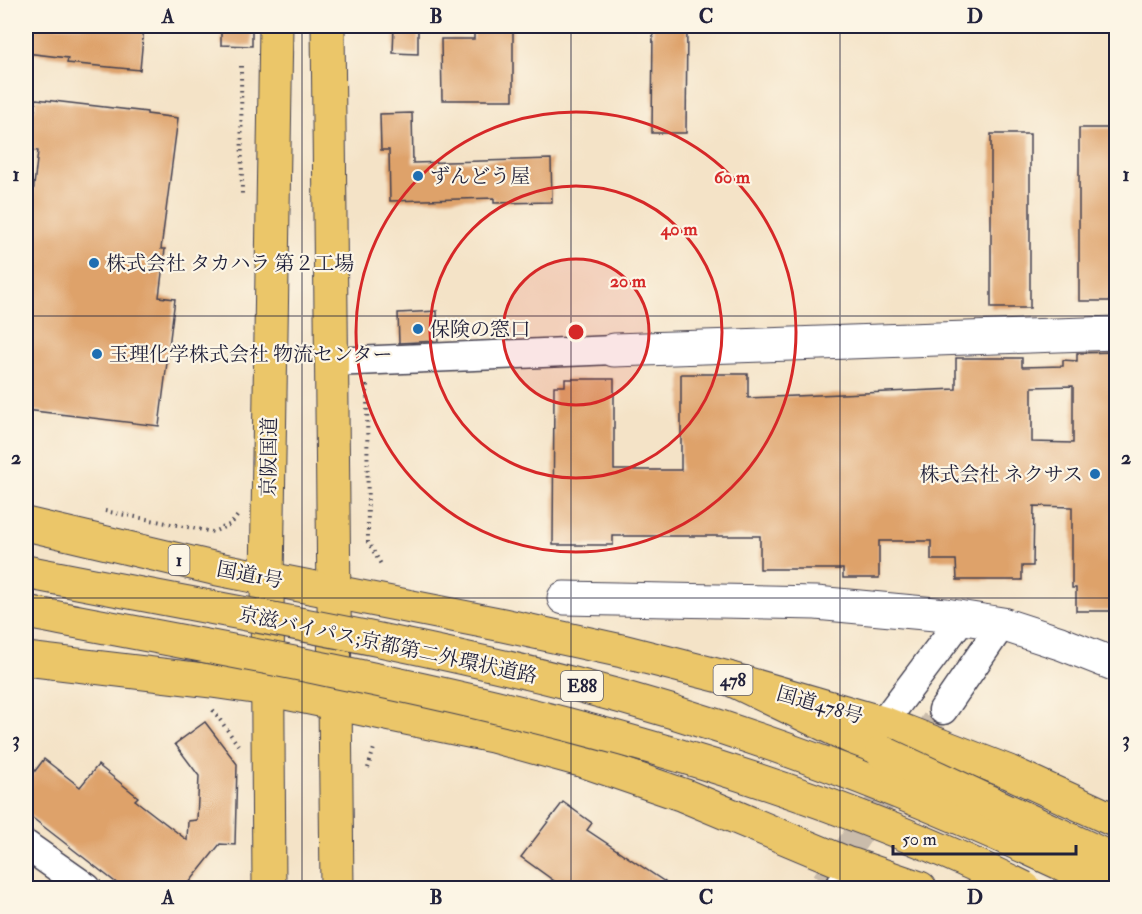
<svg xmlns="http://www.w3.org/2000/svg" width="1142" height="914" font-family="'IM FELL Double Pica','Noto Serif JP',serif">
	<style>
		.building { fill: #dea26b; fill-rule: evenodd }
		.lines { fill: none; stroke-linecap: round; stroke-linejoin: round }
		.minor-tunnel { stroke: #cabcab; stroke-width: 28; stroke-dasharray: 28 14; stroke-linecap: butt }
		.minor-casing { stroke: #423f50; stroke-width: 31 }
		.tertiary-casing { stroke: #423f50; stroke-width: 35 }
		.trunk-casing { stroke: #423f50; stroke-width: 35 }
		.motorway-casing { stroke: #423f50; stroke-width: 35 }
		.path { stroke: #423f50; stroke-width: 4; stroke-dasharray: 1.5 4.5; stroke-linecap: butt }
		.minor { stroke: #fff; stroke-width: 28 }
		.tertiary { stroke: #fff; stroke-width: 33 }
		.trunk { stroke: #ebc669; stroke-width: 33 }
		.motorway { stroke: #ebc669; stroke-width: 33 }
		.motorway-bridge-casing { stroke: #423f50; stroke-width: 35; stroke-linecap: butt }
		.motorway-bridge { stroke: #ebc669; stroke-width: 33 }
		.grid { fill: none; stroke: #22223b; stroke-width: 1.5; stroke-opacity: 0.55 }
		.ring { fill: none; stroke: #d62828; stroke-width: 3 }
		.poi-dot { fill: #1f6fb2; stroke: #fcf5e5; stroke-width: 2 }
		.labels { text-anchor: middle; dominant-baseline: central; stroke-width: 4.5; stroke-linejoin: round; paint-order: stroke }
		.shield { fill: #fcf5e5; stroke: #63616e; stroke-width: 1.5 }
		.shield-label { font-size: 18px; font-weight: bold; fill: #22223b }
		.poi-label { font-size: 20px; fill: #22223b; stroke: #fcf5e5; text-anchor: start }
		.street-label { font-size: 20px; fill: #22223b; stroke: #fcf5e5 }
		.centre { fill: #d62828; stroke: #fcf5e5; stroke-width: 3 }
		.ring-label { font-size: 18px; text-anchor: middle; font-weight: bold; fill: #d62828; stroke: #fcf5e5; stroke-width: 4.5; stroke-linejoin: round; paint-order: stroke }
		.neatline { fill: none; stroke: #22223b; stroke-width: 2 }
		.grid-label { font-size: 20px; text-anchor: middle; font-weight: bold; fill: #22223b }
	</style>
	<rect width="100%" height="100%" fill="#fcf5e5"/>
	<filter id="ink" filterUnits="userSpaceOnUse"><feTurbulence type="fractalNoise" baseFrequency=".0167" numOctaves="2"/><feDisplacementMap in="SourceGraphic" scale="12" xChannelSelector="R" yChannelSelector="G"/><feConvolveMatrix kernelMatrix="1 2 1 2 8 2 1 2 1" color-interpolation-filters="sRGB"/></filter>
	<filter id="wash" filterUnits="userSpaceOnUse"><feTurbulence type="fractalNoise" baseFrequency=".008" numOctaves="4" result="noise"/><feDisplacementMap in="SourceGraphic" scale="24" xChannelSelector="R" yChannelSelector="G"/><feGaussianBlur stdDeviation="1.35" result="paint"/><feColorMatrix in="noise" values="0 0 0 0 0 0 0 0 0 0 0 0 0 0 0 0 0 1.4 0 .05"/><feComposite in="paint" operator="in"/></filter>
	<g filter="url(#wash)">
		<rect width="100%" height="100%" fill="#f4e3c7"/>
		<g id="blocks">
			<g class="building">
				<path d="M26 26H144L140 70 67 63 68 58 26 53Z"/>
				<path d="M221 26H252V46L221 45Z"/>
				<path d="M394 26H418V54L393 53Z"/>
				<path d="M474 26H513V100H442L441 39H474Z"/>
				<path d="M653 26H687L686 133H652Z"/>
				<path d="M36 99 147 112V114L178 118 161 249H165L159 297 175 299 159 426 26 410V227L29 228 38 151 26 149V109L35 110Z"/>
				<path d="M412 113 413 163 551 159 552 202 494 203V198L390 201 389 150H381L380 114Z"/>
				<rect x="1079" y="128" width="37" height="173"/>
				<rect x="991" y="134" width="39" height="174"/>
				<path d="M437 311 438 341 399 343 398 313Z"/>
				<path d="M1116 352V611H1076V588H1072V507L1034 506 1033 566H1022V580H957L956 560H931V541H879V578H843V569H760V536H613V545H553L554 386H565V379H614V470H681V374H748V398L956 389V358H1022V367L1063 366V360L1077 361V353ZM1073 386V443L1032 442V387Z"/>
				<path d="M205 722 237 764 235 845 220 844 185 888H123L26 813V783L44 759 80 787 98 765 138 797 135 800 187 840 188 821 197 820 199 776 175 744Z"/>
				<path d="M563 802 592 823 587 830 674 888H564L521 857Z"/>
			</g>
		</g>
	</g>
	<g filter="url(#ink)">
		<use href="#blocks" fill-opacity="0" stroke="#423f50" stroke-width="1.5"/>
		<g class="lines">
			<path class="minor-tunnel" d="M825 883 943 710"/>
			<defs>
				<g id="minor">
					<path d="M332 362 614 350"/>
					<path d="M943 710 1002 624"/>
					<path d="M883 723 962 618"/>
					<path d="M26 845 87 888"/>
					<path d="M839 888 853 865"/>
				</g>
				<g id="tertiary">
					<path d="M614 350 1116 333"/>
					<path d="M564 598 816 603 946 615 1002 624 1060 643 1116 665"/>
				</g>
				<g id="trunk">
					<path d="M328 26 337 888"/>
					<path d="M26 524 213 568 503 625 622 651 728 678 883 723 1009 772 1116 821"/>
					<path d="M26 659 212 681 267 689 493 736 581 760 683 795 879 877"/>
					<path d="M269 888 267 579 276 26"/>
				</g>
				<g id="motorway">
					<path d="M728 678 882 752"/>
					<path d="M853 865 920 888"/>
				</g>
			</defs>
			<use href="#minor" class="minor-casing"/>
			<use href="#tertiary" class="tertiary-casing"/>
			<use href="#trunk" class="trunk-casing"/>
			<use href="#motorway" class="motorway-casing"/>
			<g class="path">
				<path d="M241 66 242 196"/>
				<path d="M367 385 368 542 382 566"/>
				<path d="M105 511 213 532 231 524 239 514"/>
				<path d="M213 710 238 745"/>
				<path d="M368 768 375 745"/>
			</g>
			<use href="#minor" class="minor"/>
			<use href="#tertiary" class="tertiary"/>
			<use href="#trunk" class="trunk"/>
			<use href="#motorway" class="motorway"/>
			<defs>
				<g id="motorway-bridge">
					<path d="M26 572C208 608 393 638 574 684 760 732 939 803 1112 888"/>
					<path d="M26 612C366 676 711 734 1024 888"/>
					<path d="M882 752 1116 861"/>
				</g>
			</defs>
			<use href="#motorway-bridge" class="motorway-bridge-casing"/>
			<use href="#motorway-bridge" class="motorway-bridge"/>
		</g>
	</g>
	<path class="grid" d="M302 26V888M571 26V888M840 26V888M26 316H1116M26 598H1116"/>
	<circle cx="576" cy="332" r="73" fill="#d62828" fill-opacity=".12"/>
	<g class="ring">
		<circle cx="576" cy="332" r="73"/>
		<circle cx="576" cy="332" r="146"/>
		<circle cx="576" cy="332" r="220"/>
	</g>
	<g class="poi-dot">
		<circle cx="418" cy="176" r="6"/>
		<circle cx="94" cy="263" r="6"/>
		<circle cx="418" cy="329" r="6"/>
		<circle cx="97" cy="354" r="6"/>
		<circle cx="1095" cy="474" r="6"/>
	</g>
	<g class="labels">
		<g class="shield">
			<rect x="168.5" y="545" width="21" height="30" rx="4.5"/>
			<rect x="713.5" y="665" width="39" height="30" rx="4.5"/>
			<rect x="561" y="671" width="42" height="30" rx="4.5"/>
		</g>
		<g class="shield-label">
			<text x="179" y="560">1</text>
			<text x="733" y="680">478</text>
			<text x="582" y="686">E88</text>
		</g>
		<g class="poi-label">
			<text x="430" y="176">ずんどう屋</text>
			<text x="106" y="263">株式会社 タカハラ 第２工場</text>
			<text x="430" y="329">保険の窓口</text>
			<text x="109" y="354">玉理化学株式会社 物流センター</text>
			<text x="1083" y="474" text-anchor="end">株式会社 ネクサス</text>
		</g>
		<g class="street-label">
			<text transform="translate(269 457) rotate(-89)">京阪国道</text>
			<text transform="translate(250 575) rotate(11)">国道1号</text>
			<text transform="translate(388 645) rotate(12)">京滋バイパス;京都第二外環状道路</text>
			<text transform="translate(820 705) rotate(16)">国道478号</text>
		</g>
	</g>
	<circle cx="576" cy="332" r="9" class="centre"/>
	<g class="ring-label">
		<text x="732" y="183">60 m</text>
		<text x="679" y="235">40 m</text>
		<text x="628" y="287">20 m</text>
	</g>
	<rect width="1142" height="914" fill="none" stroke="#fcf5e5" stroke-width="66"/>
	<path d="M893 845v9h183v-9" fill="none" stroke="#22223b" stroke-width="3"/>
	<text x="902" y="845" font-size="18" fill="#22223b" stroke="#fcf5e5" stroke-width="4.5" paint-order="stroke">50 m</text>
	<rect x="33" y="33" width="1076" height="848" class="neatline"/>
	<g class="grid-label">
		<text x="168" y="23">A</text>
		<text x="436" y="23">B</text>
		<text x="706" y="23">C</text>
		<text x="975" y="23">D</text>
		<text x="16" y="181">1</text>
		<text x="1126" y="181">1</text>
		<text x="16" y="464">2</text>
		<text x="1126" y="464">2</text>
		<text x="16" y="746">3</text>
		<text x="1126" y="746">3</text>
		<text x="168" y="904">A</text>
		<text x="436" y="904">B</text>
		<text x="706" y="904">C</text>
		<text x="975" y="904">D</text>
	</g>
</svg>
